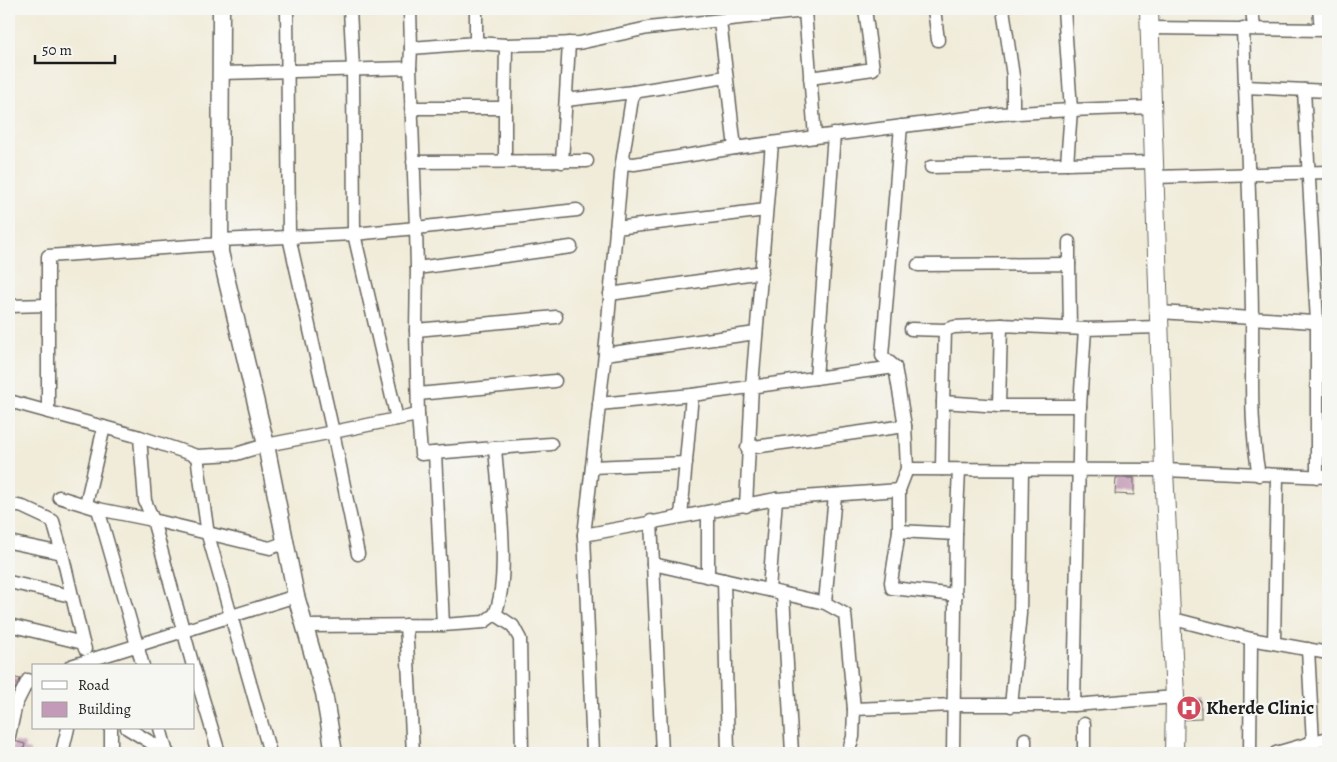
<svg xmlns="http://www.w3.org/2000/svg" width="1337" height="762" font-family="Alegreya,serif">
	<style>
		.building { fill: #c39ab7 }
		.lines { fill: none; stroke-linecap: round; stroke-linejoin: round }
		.minor-casing { stroke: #67655e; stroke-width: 15 }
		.tertiary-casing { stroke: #67655e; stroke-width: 19 }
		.secondary-casing { stroke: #67655e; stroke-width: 20 }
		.minor { stroke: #fff; stroke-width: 12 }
		.tertiary { stroke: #fff; stroke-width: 16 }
		.secondary { stroke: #fff; stroke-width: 18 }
		.labels { text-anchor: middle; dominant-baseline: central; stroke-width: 4.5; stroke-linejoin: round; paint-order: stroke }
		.poi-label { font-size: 19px; font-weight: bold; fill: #1c1c1c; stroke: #f6f6f2; text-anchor: start }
	</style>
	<rect width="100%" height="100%" fill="#f6f6f2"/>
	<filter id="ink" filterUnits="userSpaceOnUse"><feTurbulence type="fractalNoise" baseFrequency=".02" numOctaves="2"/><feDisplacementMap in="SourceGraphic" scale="10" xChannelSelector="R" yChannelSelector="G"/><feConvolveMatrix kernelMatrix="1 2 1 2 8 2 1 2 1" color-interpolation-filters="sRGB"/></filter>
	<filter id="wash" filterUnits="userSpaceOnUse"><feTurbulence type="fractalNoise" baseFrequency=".0096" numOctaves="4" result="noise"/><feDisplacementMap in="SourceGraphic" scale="20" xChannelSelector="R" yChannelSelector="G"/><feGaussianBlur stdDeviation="1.12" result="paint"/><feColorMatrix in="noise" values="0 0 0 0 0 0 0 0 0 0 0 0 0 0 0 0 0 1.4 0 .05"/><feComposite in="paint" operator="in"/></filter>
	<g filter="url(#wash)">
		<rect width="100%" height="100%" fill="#f1ecd9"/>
		<g id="blocks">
			<g class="building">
				<path d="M1116 478H1134V495L1115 494Z"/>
				<path d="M9 676 20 679 18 689 9 687Z"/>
				<path d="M9 690 16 691 13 703 9 702Z"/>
				<path d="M1178 701H1201V719L1178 720Z"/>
				<path d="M14 741 25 744 24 749 30 750V753H11Z"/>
			</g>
		</g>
	</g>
	<g filter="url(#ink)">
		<use href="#blocks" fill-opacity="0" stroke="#67655e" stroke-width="1"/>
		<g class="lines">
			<defs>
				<g id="minor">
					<path d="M350 9 353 69 354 234 397 419 333 432 358 554"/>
					<path d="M410 9 411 48"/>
					<path d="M934 9 938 40"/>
					<path d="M1003 9 1013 76V114"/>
					<path d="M1064 9 1071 110 1153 107"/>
					<path d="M1252 9 1254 28"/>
					<path d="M1319 9 1321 29"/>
					<path d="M805 11 815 137 1000 114 1071 110 1067 164"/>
					<path d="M720 21 735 148 815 137"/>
					<path d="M1150 28 1328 30"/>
					<path d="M1243 28C1246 124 1251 220 1252 316 1253 370 1249 422 1259 475"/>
					<path d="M476 43 506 45 579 43 648 28 805 11V9"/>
					<path d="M410 68 416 228 577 210"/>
					<path d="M221 73 410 68 411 48 476 43V9"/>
					<path d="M810 78 873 69 865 9"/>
					<path d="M1245 87 1328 91"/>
					<path d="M1304 90 1317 322V477"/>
					<path d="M633 92 726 77"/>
					<path d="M566 100 633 92 622 163 605 354 584 535 593 753"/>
					<path d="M411 108H505L506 45"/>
					<path d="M505 161V108"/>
					<path d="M413 162 587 161"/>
					<path d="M562 162 569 43"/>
					<path d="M622 163 634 164 735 148"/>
					<path d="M931 167 1153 162"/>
					<path d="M1154 177 1328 172"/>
					<path d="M616 228 766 210"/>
					<path d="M220 240 354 234 416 228 417 268 571 247"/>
					<path d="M1069 242V264"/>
					<path d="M918 265 1069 264 1070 328"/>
					<path d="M417 268 416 330 556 317"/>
					<path d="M610 294 762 272"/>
					<path d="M9 306 48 305"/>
					<path d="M1160 312 1328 323"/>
					<path d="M911 329 945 330"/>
					<path d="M605 354 756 333"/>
					<path d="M816 378 834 134"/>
					<path d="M418 394 555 381"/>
					<path d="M9 401 140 437 197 456 236 454 266 445 333 432 289 237 287 9"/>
					<path d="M943 402 945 330 954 327 1001 325"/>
					<path d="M599 404 692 395 895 367"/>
					<path d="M999 406H1080"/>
					<path d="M48 412V256L220 244"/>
					<path d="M397 419 418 415 416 330"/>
					<path d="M140 437 145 501 153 520 270 548 284 543"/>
					<path d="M495 448 551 444"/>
					<path d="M747 448 905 426"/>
					<path d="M435 453 443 625"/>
					<path d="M197 456 208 535 270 753"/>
					<path d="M592 467 686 463"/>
					<path d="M907 469 1164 470 1328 477"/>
					<path d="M942 469 943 402 999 406 1001 325 1085 329"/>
					<path d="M899 490V531L891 582 892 588 956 595"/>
					<path d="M59 497 98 509 153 520 193 666"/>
					<path d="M9 504 23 507 53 521 62 553"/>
					<path d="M86 504 104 427"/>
					<path d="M746 506 752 386 772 143"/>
					<path d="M98 509 143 666"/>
					<path d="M681 516 692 395"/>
					<path d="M651 521 662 753"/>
					<path d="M899 531 956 534"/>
					<path d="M584 535 776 499 899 490 907 469 905 426 895 367 882 356 901 126"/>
					<path d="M9 542 62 553 83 643"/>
					<path d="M653 564 825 603 845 614 854 709"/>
					<path d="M708 576V513"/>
					<path d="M724 580 728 753"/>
					<path d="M9 582 71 596"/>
					<path d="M769 590 776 499"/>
					<path d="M783 594 792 753"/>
					<path d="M825 603 835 495"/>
					<path d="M495 614 513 626 520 639 522 753"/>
					<path d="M1170 618 1251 639 1328 653"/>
					<path d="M9 625 83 643 85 649"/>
					<path d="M406 625 413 753"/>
					<path d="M304 626 443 625 484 622 495 614C511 576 498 491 495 448L421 454 418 415"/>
					<path d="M1274 643 1277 476"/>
					<path d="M1308 649 1313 743"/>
					<path d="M71 666 296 596"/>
					<path d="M194 669 219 753"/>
					<path d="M1074 705 1080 406 1085 329 1160 327"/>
					<path d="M1011 706 1020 614 1022 469"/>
					<path d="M1084 724V753"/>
					<path d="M111 728V753"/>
					<path d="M127 728 168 753"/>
					<path d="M160 728 167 753"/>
					<path d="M9 736 16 704 28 680 34 682"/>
					<path d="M62 753 68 728"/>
					<path d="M848 753 853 737 854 709 954 705H1074L1175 697"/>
					<path d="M953 753 956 534 959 470"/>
					<path d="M1025 753V739"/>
					<path d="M1250 753 1251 639"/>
					<path d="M1276 753 1328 738"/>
				</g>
				<path id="tertiary" d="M221 9 220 252 266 445 296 596 324 693 334 753"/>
				<path id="secondary" d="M1149 9 1164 470 1175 697 1174 753"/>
			</defs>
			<use href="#minor" class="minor-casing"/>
			<use href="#tertiary" class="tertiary-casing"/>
			<use href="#secondary" class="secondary-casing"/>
			<use href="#minor" class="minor"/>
			<use href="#tertiary" class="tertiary"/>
			<use href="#secondary" class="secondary"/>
		</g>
	</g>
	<defs>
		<symbol id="hospital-disc" viewBox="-11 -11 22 22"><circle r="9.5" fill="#d1495b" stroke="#f6f6f2"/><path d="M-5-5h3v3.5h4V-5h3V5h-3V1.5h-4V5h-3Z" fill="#fff"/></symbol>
	</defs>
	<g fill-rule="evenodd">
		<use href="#hospital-disc" x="1175" y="694" width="28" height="28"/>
	</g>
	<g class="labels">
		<g class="poi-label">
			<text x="1206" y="708">Kherde Clinic</text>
		</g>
	</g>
	<rect width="1337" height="762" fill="none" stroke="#f6f6f2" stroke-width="30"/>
	<rect x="32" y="664" width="162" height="65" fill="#f6f6f2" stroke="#9f9f9c"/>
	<rect x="42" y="681" width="25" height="8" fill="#ffffff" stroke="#9f9f9c"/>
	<text x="78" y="690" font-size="15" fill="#1c1c1c">Road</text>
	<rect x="42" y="702" width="25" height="15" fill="#c39ab7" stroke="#9f9f9c"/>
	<text x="78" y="714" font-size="15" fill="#1c1c1c">Building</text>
	<path d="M35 55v8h80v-8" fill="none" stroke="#1c1c1c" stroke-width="2.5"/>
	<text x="42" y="55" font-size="15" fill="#1c1c1c" stroke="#f6f6f2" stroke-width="4" paint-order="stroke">50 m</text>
</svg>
